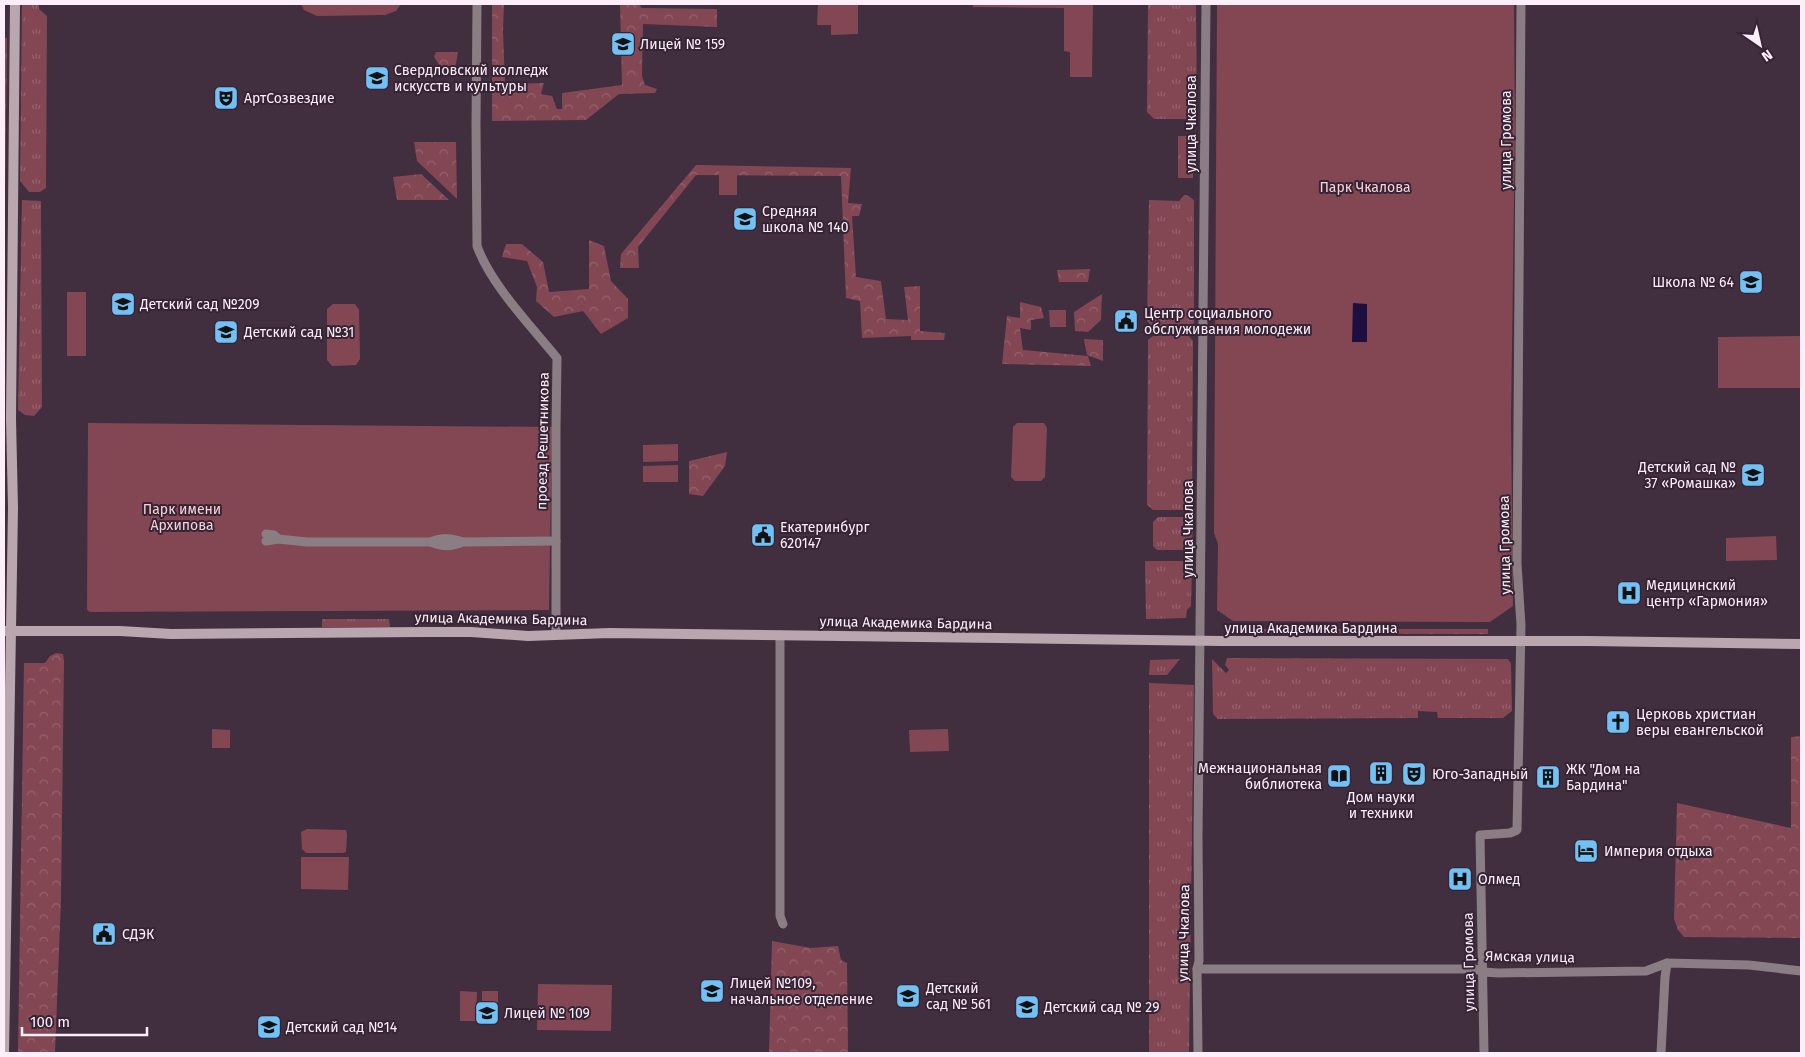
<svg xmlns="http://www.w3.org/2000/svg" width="1805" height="1057" font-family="'Fira Sans',sans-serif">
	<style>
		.grass { fill: url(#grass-tufts) }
		.forest { fill: url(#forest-crowns) }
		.green { fill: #834754 }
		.water { fill: #1f0f40 }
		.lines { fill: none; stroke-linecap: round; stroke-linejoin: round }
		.street { stroke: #8a7d83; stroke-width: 9 }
		.secondary { stroke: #baa6af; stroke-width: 10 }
		.labels { text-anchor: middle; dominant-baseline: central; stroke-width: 4; stroke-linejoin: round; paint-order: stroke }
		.poi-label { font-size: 14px; fill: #fceffa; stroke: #362434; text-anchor: start }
		.street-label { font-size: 14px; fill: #fceffa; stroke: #362434 }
		.park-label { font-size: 14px; fill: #fbd1d9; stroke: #362434 }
	</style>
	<defs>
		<pattern id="grass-tufts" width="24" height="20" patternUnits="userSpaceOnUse" patternTransform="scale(1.25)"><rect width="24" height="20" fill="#834754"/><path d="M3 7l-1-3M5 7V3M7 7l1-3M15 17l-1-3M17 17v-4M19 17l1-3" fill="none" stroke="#95626e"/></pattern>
		<pattern id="forest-crowns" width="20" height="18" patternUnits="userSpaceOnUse" patternTransform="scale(1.25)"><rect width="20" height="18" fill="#834754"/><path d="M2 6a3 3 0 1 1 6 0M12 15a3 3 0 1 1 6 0" fill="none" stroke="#95626e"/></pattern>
	</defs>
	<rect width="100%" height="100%" fill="#412e3f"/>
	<g class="grass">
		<path d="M22 4H39V9L47 16 46 188 40 192H29L20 181Z"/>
		<path d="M1148 4H1196L1197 113 1191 119H1154L1147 112Z"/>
		<path d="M4 38H7L4 277Z"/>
		<rect x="1178" y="136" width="15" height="42"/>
		<path d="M1184 195H1187L1194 200V323L1190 327H1152L1147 321 1149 200 1179 201Z"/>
		<path d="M22 200 41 201 42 407 34 416 25 415 18 410Z"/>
		<path d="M1188 335 1193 341 1192 506 1188 510H1153L1147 505 1148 340 1153 336Z"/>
		<path d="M1158 517H1185L1193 521 1192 546 1186 550H1157L1153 546V522Z"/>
		<path d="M1145 561H1183L1192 568 1191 606 1187 610 1186 618 1146 619Z"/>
		<path d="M322 619H389L390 627H322Z"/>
		<path d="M1227 658 1508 659 1511 664 1512 711 1503 718H1438L1437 712 1418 711V718L1218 719 1213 714 1212 659 1226 673 1229 670 1225 665Z"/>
		<path d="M1180 659 1167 675H1149L1150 660Z"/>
		<path d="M1149 683 1194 685 1189 1053H1149Z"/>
	</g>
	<g class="forest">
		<path d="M492 4H504L503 31 505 84 544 83 541 94 552 96 557 109H562V93L622 85 620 4H640L641 8 717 9V27L643 24 642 76 645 85 657 89 655 93 619 94 586 120 492 121Z"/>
		<path d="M436 52H458L455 69 443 70 434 57Z"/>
		<path d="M414 142H456L457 199 417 161Z"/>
		<path d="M696 165 851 168 848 203 862 204 859 216H852L856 277 881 281 886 319 908 320 904 287 920 286V331L945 333 944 340H911V336L862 338 860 301 846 298 841 176 696 175 638 247 639 268H620L621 254Z"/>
		<path d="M421 174 449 200H397L393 177Z"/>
		<path d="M589 240 604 246 611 281 628 299V318L601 334 583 311 554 317 536 301 537 287 527 261 502 257 506 244H522L543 262 549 292 589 289Z"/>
		<path d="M1090 269 1088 282H1059L1057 270Z"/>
		<path d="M1102 294 1101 320 1088 332 1075 331 1074 312Z"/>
		<path d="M1020 302 1041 307 1044 318 1031 320V330L1020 328 1023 350 1088 356 1091 366 1002 364 1007 316 1020 318Z"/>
		<path d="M1084 339 1103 340V361L1087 355Z"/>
		<path d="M727 452 725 466 703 496 689 494V461Z"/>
		<path d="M1233 629H1488V634L1232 633Z"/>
		<path d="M56 653 63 654 64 661 61 899 55 1053H18L24 663H45L50 656Z"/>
		<path d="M1801 736V938L1684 937 1678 930 1674 919 1677 803 1791 828V737Z"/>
		<path d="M772 941 811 948 838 946 841 960 847 963 848 1053H769Z"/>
	</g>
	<g class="green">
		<path d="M301 4H401L396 11 385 15 317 16 304 10Z"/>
		<path d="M818 4H858V34L831 35V25H817Z"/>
		<path d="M973 4H1093L1092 77H1070V52L1064 51V8L973 7Z"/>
		<path d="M1217 4H1514L1515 130 1511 419 1513 606 1490 622 1237 621H1233L1217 610 1218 544 1214 533Z"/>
		<path d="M719 167 737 168V195H719Z"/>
		<rect x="67" y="292" width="19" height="64"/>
		<path d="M333 304H355L359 310 360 359 356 365 332 366 327 360V309Z"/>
		<path d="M1049 310H1066V327H1050Z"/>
		<path d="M1801 336V388H1718V337Z"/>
		<path d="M88 423 552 427 549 610 90 612 87 610Z"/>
		<path d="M1017 423H1044L1047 428 1045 477 1041 481H1015L1011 477 1013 427Z"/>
		<path d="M678 444V461L643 462V445Z"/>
		<path d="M678 465V482H643V466Z"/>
		<path d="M1776 536 1777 560 1726 561V538Z"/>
		<path d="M212 729 230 730V748H212Z"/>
		<path d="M948 729 949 751 910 752 909 730Z"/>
		<path d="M307 829 346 830 347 835 346 852 343 853H306L302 849 301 832Z"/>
		<path d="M301 857H349L348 890 301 889Z"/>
		<path d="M538 984 612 985 611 1031 537 1030Z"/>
		<path d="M460 991 477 992 476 1021H460Z"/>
		<rect x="482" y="991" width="16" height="31"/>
	</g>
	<path class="water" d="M1353 303 1367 304V342H1352Z"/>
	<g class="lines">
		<g class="street">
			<path d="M477 4 476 125 477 246C491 285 531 326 557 358L556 428V635"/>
			<path d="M278 539 307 542H431"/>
			<path d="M266 541 278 539 274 535 266 534"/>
			<path d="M463 542C452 547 443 547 431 542 443 537 451 538 463 542L556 541"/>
			<path d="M780 635V916L783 924"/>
			<path d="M1197 969H1475L1484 972 1498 973 1646 971 1667 963 1749 965 1801 971"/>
			<path d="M1198 1053 1197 969 1199 961 1198 837 1206 4"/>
			<path d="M1484 1053 1480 835 1510 833 1517 830 1521 625 1517 564 1521 4"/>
			<path d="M1661 1053 1665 977 1667 963"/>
		</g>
		<g class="secondary">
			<path d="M4 631H120L171 634 425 632H471L528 636 609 633 1221 641H1588L1801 644"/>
			<path d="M4 1053 13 508 11 419 15 4"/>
		</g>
	</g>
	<defs>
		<symbol id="school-square" viewBox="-11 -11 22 22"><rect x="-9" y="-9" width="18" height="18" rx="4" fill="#71c1f5" stroke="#362434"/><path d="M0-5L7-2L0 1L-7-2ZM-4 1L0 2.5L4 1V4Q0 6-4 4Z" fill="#111"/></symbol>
		<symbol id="university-square" viewBox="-11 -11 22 22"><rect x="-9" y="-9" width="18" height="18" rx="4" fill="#71c1f5" stroke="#362434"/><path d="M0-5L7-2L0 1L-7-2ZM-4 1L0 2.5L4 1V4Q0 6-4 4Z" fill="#111"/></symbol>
		<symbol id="theatre-square" viewBox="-11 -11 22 22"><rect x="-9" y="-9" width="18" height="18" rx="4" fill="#71c1f5" stroke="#362434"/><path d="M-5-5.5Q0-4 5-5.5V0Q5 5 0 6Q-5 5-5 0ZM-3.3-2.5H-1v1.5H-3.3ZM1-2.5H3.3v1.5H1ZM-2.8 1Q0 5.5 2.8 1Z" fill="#111"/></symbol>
		<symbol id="civic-square" viewBox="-11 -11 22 22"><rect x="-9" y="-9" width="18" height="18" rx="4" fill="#71c1f5" stroke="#362434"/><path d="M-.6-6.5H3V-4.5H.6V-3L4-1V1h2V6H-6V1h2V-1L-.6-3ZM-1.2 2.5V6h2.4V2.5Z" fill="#111"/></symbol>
		<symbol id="hospital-square" viewBox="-11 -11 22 22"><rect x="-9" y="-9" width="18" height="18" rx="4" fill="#71c1f5" stroke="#362434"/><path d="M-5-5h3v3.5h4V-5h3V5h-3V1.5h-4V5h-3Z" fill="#111"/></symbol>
		<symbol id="church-square" viewBox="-11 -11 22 22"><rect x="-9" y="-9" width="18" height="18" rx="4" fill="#71c1f5" stroke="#362434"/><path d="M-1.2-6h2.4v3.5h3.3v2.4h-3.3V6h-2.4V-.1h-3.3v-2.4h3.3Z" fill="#111"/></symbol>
		<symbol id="building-square" viewBox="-11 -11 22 22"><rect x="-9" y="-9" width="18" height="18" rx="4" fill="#71c1f5" stroke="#362434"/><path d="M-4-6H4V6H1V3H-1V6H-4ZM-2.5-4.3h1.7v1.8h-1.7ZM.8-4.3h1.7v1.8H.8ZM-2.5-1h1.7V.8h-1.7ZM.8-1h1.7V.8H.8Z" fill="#111"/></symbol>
		<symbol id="library-square" viewBox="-11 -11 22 22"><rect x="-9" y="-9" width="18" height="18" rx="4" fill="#71c1f5" stroke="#362434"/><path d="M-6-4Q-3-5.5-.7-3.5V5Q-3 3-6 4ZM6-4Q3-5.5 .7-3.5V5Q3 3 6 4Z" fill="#111"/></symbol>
		<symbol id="hotel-square" viewBox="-11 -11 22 22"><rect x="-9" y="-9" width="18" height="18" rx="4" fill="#71c1f5" stroke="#362434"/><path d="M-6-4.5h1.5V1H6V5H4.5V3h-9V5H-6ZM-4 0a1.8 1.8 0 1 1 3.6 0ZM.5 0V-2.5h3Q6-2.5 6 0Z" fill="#111"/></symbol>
	</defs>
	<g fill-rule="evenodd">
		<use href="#school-square" x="609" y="30" width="28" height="28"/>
		<use href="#university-square" x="363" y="64" width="28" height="28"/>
		<use href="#theatre-square" x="212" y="84" width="28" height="28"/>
		<use href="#school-square" x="731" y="205" width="28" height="28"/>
		<use href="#school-square" x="1737" y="268" width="28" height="28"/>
		<use href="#school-square" x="109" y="290" width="28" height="28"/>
		<use href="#civic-square" x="1112" y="307" width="28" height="28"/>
		<use href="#school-square" x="212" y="318" width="28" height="28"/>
		<use href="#school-square" x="1739" y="461" width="28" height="28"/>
		<use href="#civic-square" x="749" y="521" width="28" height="28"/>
		<use href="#hospital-square" x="1615" y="579" width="28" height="28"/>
		<use href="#church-square" x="1604" y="708" width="28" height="28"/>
		<use href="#building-square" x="1367" y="759" width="28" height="28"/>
		<use href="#theatre-square" x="1400" y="760" width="28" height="28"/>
		<use href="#library-square" x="1325" y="762" width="28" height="28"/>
		<use href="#building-square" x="1534" y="763" width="28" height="28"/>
		<use href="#hotel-square" x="1572" y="837" width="28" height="28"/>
		<use href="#hospital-square" x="1446" y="865" width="28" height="28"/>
		<use href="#civic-square" x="90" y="920" width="28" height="28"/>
		<use href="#school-square" x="698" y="977" width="28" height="28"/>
		<use href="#school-square" x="894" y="982" width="28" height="28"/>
		<use href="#school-square" x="1013" y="993" width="28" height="28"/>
		<use href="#school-square" x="473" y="999" width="28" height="28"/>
		<use href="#school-square" x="255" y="1013" width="28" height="28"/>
	</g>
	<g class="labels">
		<g class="poi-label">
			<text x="640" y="44">Лицей № 159</text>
			<text x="394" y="70">Свердловский колледж<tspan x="394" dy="16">искусств и культуры</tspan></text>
			<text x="244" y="98">АртСозвездие</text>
			<text x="762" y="211">Средняя<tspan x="762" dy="16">школа № 140</tspan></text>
			<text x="1734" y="282" text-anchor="end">Школа № 64</text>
			<text x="140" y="304">Детский сад №209</text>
			<text x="1144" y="313">Центр социального<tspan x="1144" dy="16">обслуживания молодежи</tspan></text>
			<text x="244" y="332">Детский сад №31</text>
			<text x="1736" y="467" text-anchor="end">Детский сад №<tspan x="1736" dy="16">37 «Ромашка»</tspan></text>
			<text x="780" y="527">Екатеринбург<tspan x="780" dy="16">620147</tspan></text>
			<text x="1646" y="585">Медицинский<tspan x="1646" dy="16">центр «Гармония»</tspan></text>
			<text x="1636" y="714">Церковь христиан<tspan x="1636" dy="16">веры евангельской</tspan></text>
			<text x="1322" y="768" text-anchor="end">Межнациональная<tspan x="1322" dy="16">библиотека</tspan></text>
			<text x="1566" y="769">ЖК "Дом на<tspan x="1566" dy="16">Бардина"</tspan></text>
			<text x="1432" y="774">Юго-Западный</text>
			<text x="1381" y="797" text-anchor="middle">Дом науки<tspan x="1381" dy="16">и техники</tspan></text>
			<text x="1604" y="851">Империя отдыха</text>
			<text x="1478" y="879">Олмед</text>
			<text x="122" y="934">СДЭК</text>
			<text x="730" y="983">Лицей №109,<tspan x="730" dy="16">начальное отделение</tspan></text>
			<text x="926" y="988">Детский<tspan x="926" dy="16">сад № 561</tspan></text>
			<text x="1044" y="1007">Детский сад № 29</text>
			<text x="504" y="1013">Лицей № 109</text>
			<text x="286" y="1027">Детский сад №14</text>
		</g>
		<g class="street-label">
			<text transform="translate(1191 124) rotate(-90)">улица Чкалова</text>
			<text transform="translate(1506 140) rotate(-90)">улица Громова</text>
			<text transform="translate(543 441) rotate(-89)">проезд Решетникова</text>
			<text transform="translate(1188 529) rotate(-90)">улица Чкалова</text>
			<text transform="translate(1505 545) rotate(-91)">улица Громова</text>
			<text transform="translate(501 619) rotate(1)">улица Академика Бардина</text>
			<text transform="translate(906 623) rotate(1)">улица Академика Бардина</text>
			<text x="1311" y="628">улица Академика Бардина</text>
			<text transform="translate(1184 933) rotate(-89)">улица Чкалова</text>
			<text transform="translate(1530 957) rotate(1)">Ямская улица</text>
			<text transform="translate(1469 962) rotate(-91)">улица Громова</text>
		</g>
		<g class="park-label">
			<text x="1365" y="187">Парк Чкалова</text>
			<text x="182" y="509">Парк имени<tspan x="182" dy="16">Архипова</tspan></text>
		</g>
	</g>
	<rect width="1805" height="1057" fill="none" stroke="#fceffa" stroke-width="10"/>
	<g transform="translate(1760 45) rotate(146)" stroke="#362434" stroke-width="4" paint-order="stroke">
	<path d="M0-4L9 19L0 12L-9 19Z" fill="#fceffa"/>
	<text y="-8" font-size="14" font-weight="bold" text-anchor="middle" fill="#fceffa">N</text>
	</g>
	<path d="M22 1027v8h125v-8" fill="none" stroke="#fceffa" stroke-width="2.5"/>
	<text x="30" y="1027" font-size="15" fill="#fceffa" stroke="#362434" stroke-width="4" paint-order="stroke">100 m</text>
</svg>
